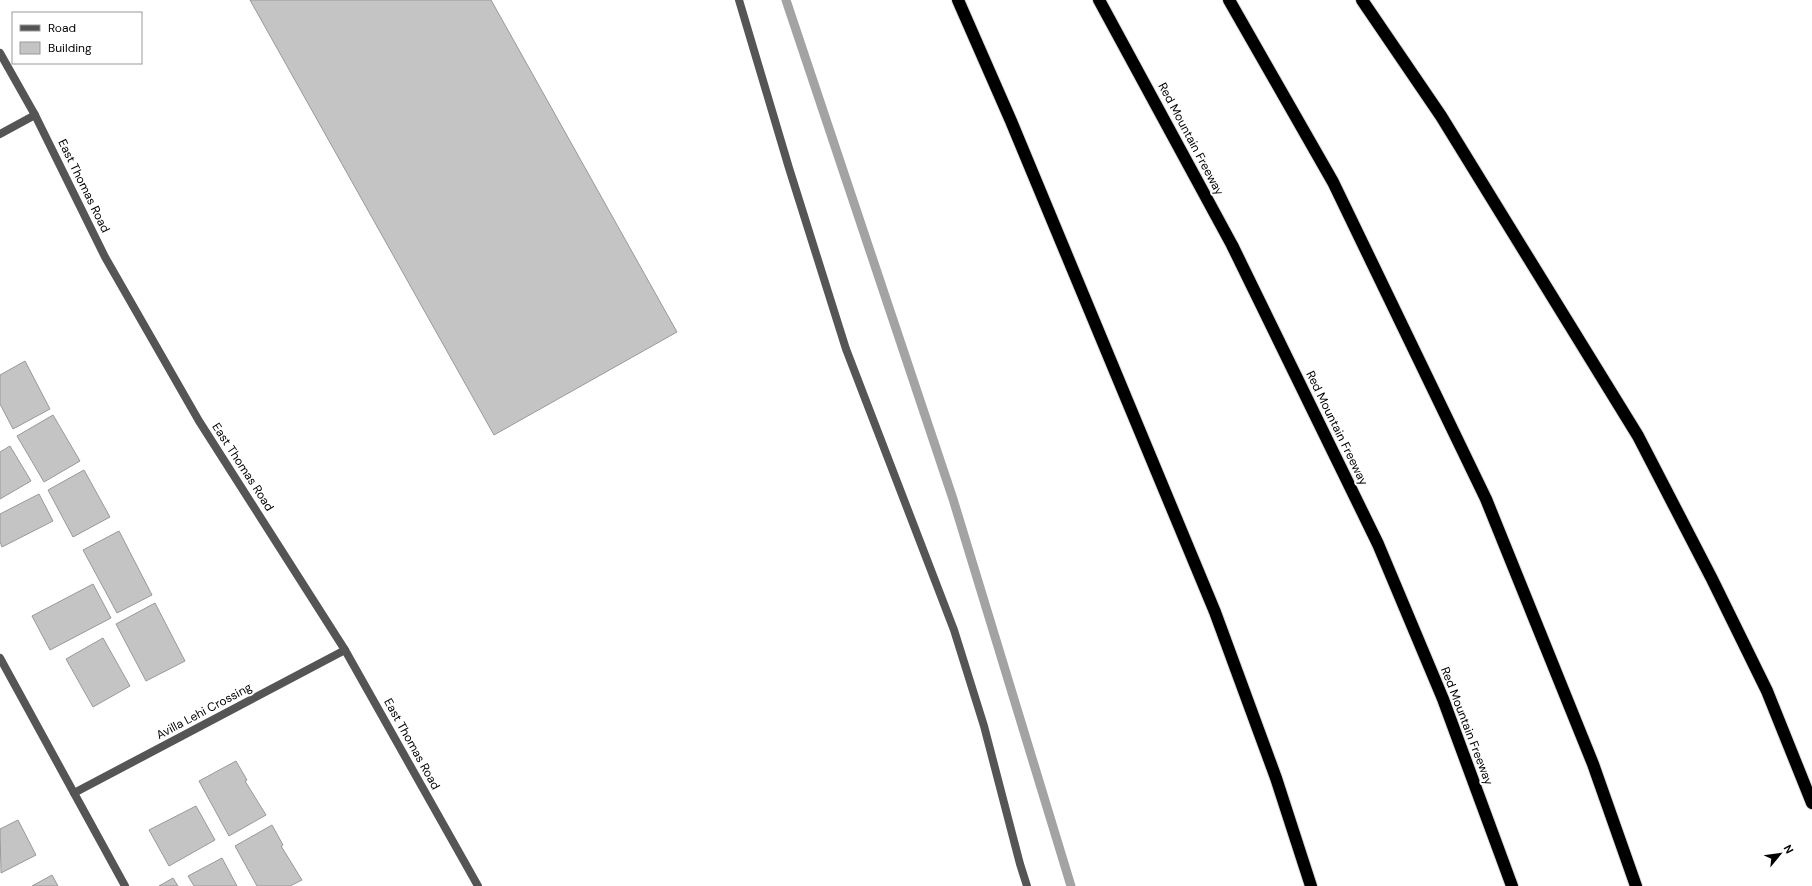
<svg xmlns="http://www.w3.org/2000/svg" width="1812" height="886" font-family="'DM Sans',sans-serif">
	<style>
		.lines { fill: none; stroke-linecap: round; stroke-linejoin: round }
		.stream { stroke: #a3a3a3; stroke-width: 9 }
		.building { fill: #c4c4c4; stroke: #999 }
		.motorway-casing { stroke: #dbdbdb; stroke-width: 14 }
		.service { stroke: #555; stroke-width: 8 }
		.minor { stroke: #555; stroke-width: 8 }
		.motorway { stroke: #000; stroke-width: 12 }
		.labels { text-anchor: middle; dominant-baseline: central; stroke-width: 4; stroke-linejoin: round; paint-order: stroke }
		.street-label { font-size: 12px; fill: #000; stroke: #fff }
	</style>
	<rect width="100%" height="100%" fill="#fff"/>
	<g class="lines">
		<path class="stream" d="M786 0 953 499 1071 886"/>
	</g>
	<g class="building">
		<path d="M250 0H491L677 332 494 435Z"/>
		<path d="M25 361 50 409 13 429 0 404V375Z"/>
		<path d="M53 415 80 461 44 482 17 436Z"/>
		<path d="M10 446 31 481 0 499V452Z"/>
		<path d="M84 470 110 517 73 537 48 490Z"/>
		<path d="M39 494 53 521 2 547 0 542V514Z"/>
		<path d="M119 531 152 595 117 613 83 550Z"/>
		<path d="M93 584 111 618 50 650 32 616Z"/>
		<path d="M155 603 185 661 146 681 116 624Z"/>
		<path d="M103 638 130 686 93 707 66 659Z"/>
		<path d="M236 761 247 780 245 781 266 815 229 836 199 781Z"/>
		<path d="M196 806 215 840 169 866 149 830Z"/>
		<path d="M18 820 36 855 1 873 0 829Z"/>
		<path d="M272 825 283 845 281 846 302 880 290 886H257L235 846Z"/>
		<path d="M222 858 237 886H194L188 876Z"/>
		<path d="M52 875 58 886H32Z"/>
		<path d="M173 878 178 886H159Z"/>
	</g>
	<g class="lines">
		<defs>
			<g id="motorway">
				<path d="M958 0 1011 121 1215 612 1276 778 1311 886"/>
				<path d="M1099 0 1232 245 1378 544 1443 699 1512 886"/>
				<path d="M1229 0 1333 182 1486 499 1593 764 1636 886"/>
				<path d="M1362 0 1441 116 1638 436 1712 579 1767 691 1812 803"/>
			</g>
		</defs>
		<use href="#motorway" class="motorway-casing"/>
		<path class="service" d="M739 0 789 168 846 349 954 630 984 726 1020 864 1027 886"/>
		<g class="minor">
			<path d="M0 53 35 115 105 257 199 421 345 650 478 886"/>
			<path d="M0 134 35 115"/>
			<path d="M0 658 74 793"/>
			<path d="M125 886 74 793 345 650"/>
		</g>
		<use href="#motorway" class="motorway"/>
	</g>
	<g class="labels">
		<g class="street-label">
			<text transform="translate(1191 139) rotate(62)">Red Mountain Freeway</text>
			<text transform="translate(84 186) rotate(64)">East Thomas Road</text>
			<text transform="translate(1337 428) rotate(64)">Red Mountain Freeway</text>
			<text transform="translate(243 467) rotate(57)">East Thomas Road</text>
			<text transform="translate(204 711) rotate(-28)">Avilla Lehi Crossing</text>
			<text transform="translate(1467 726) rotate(69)">Red Mountain Freeway</text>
			<text transform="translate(412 744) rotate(61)">East Thomas Road</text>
		</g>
	</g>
	<rect x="12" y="12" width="130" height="52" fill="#ffffff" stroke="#999999"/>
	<rect x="20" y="25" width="20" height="6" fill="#555555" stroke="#999999"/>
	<text x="48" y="32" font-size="12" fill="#000000">Road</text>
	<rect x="20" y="42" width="20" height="12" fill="#c4c4c4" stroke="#999999"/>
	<text x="48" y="52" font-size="12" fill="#000000">Building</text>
	<g transform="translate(1780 854) rotate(61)" stroke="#ffffff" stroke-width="3" paint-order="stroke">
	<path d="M0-3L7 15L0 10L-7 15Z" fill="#000000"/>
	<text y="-6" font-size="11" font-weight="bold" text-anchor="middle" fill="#000000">N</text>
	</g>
</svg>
